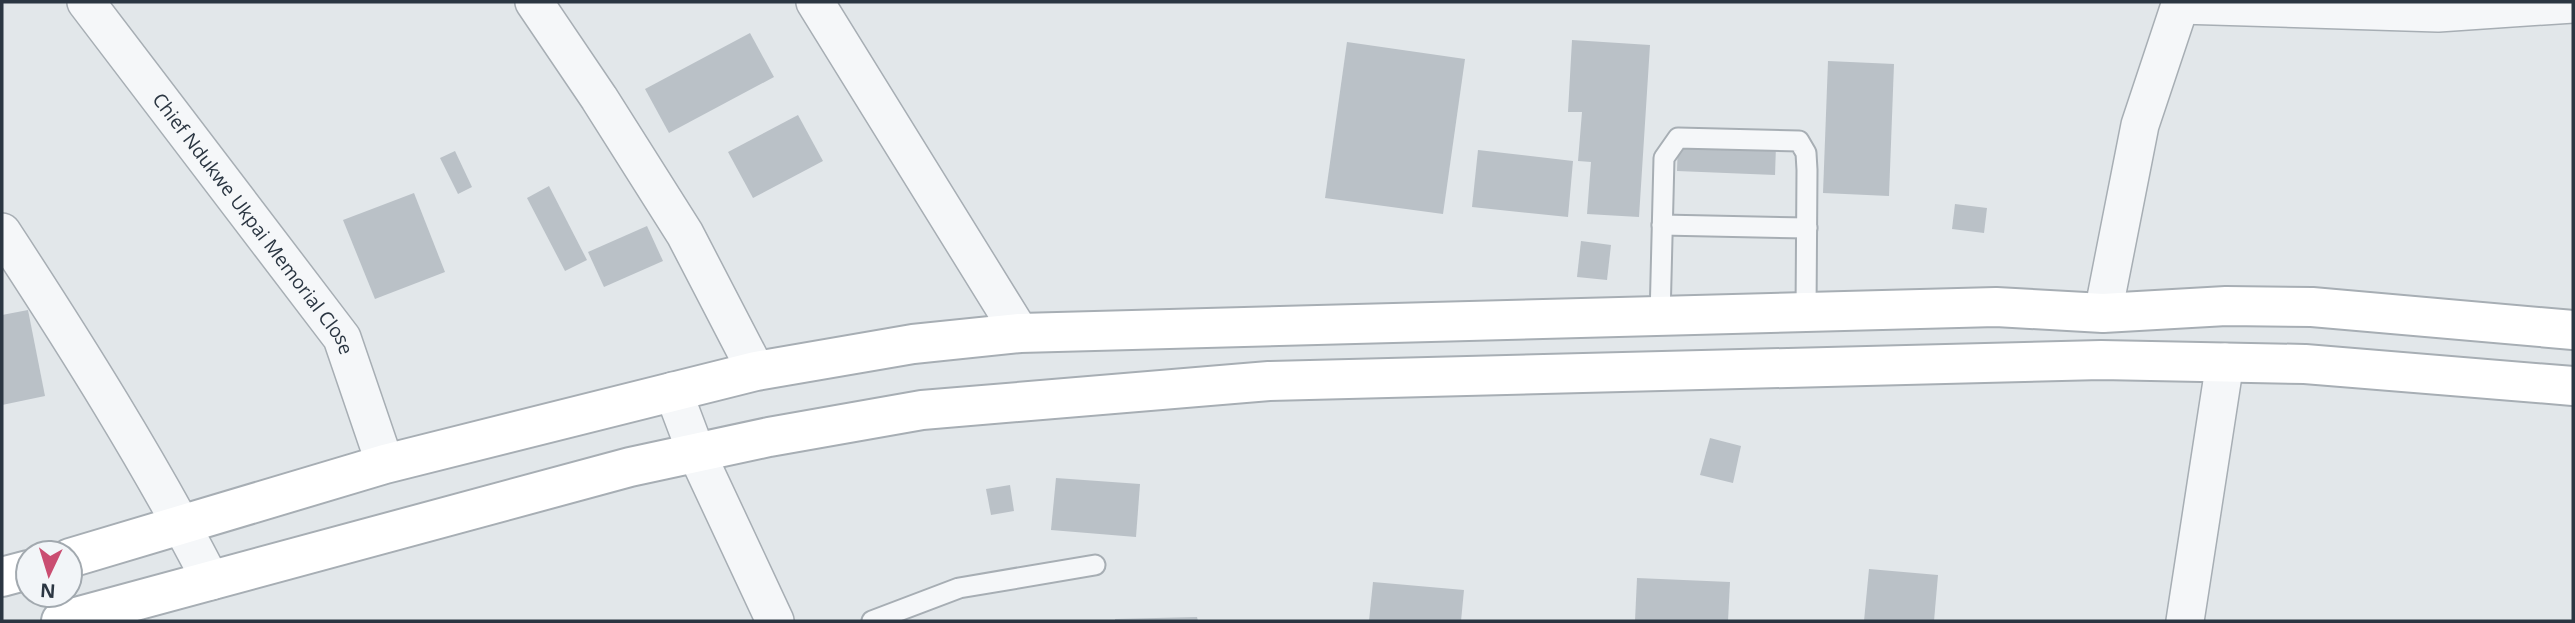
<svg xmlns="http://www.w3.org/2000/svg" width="2575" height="623" font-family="'Open Sans',sans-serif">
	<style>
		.building { fill: #bac1c7 }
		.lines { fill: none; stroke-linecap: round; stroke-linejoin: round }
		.lane-casing { stroke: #a7aeb4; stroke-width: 23 }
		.street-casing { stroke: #a7aeb4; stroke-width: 40 }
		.secondary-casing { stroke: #a7aeb4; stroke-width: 42 }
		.lane { stroke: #f5f7f9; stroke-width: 19 }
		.street { stroke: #f5f7f9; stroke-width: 37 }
		.secondary { stroke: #fff; stroke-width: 38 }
		.labels { text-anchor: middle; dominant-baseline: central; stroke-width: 6; stroke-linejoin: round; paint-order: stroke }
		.street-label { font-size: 19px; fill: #2b3642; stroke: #f2f5f8 }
	</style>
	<rect width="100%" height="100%" fill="#e2e7ea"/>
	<g class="building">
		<path d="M750 33 774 77 669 133 645 89Z"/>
		<path d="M1572 40 1650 45 1639 217 1587 214 1591 162 1578 161 1582 112H1568Z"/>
		<path d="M1347 42 1465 59 1443 214 1325 198Z"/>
		<path d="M1828 61 1894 64 1889 196 1823 193Z"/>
		<path d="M798 115 823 161 753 198 728 152Z"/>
		<path d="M1678 141 1776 145 1775 175 1677 171Z"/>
		<path d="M1478 150 1573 161 1568 217 1472 207Z"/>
		<path d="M455 151 472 187 458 194 440 158Z"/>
		<path d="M549 186 587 260 565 271 527 198Z"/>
		<path d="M414 193 445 272 375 299 343 220Z"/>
		<path d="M1955 204 1987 208 1984 233 1952 229Z"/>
		<path d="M647 226 663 261 604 287 588 252Z"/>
		<path d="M1581 241 1611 245 1607 280 1577 277Z"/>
		<path d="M28 310 45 396 2 405V315Z"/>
		<path d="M1710 438 1741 446 1733 483 1700 475Z"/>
		<path d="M1056 478 1140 484 1136 537 1051 530Z"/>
		<path d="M1010 485 1014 511 991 515 986 489Z"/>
		<path d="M1869 569 1938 575 1934 621H1864Z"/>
		<path d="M1637 578 1730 582 1728 621H1635Z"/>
		<path d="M1373 582 1464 590 1461 621H1369Z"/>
		<path d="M1197 617 1198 621H1115V619Z"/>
	</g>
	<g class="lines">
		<defs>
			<g id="lane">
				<path d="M1662 225 1807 228"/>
				<path d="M1660 318 1664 158 1678 138 1799 141 1806 153 1807 170 1806 313"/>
				<path d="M872 621 959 588 1095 565"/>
			</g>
			<g id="street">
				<path id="s1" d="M86 2 342 338 385 464"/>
				<path d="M534 2 599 98 685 234 756 371"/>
				<path d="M815 2 1020 333"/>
				<path d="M2180 5 2438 13 2573 4"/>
				<path d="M2 232C76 345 149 461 211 581"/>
				<path d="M2103 313 2140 125 2181 2"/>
				<path d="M673 391 696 452 775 621"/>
				<path d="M2185 621 2225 362"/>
			</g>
			<g id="secondary">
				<path d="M70 558 385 464 756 371 913 344 1020 333 1996 307 2103 313 2226 306 2312 307 2573 330"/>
				<path d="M2 577 28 570"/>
				<path d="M61 621 630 467 769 437 922 410 1269 381 2101 360 2305 364 2573 386"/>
			</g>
		</defs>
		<use href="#lane" class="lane-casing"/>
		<use href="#street" class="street-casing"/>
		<use href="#secondary" class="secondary-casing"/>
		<use href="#lane" class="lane"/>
		<use href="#street" class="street"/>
		<use href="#secondary" class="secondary"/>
	</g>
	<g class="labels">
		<g class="street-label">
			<text stroke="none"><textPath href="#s1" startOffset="278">Chief Ndukwe Ukpai Memorial Close</textPath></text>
		</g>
	</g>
	<rect width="2575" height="623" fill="none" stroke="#2b3642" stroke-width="7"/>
	<g transform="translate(49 574) rotate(184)"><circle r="33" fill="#f2f5f8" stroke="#a2a9af" stroke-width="2"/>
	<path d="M0-5L12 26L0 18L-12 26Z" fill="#ca4d71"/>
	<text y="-10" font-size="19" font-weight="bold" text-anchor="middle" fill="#2b3642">N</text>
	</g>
</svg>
